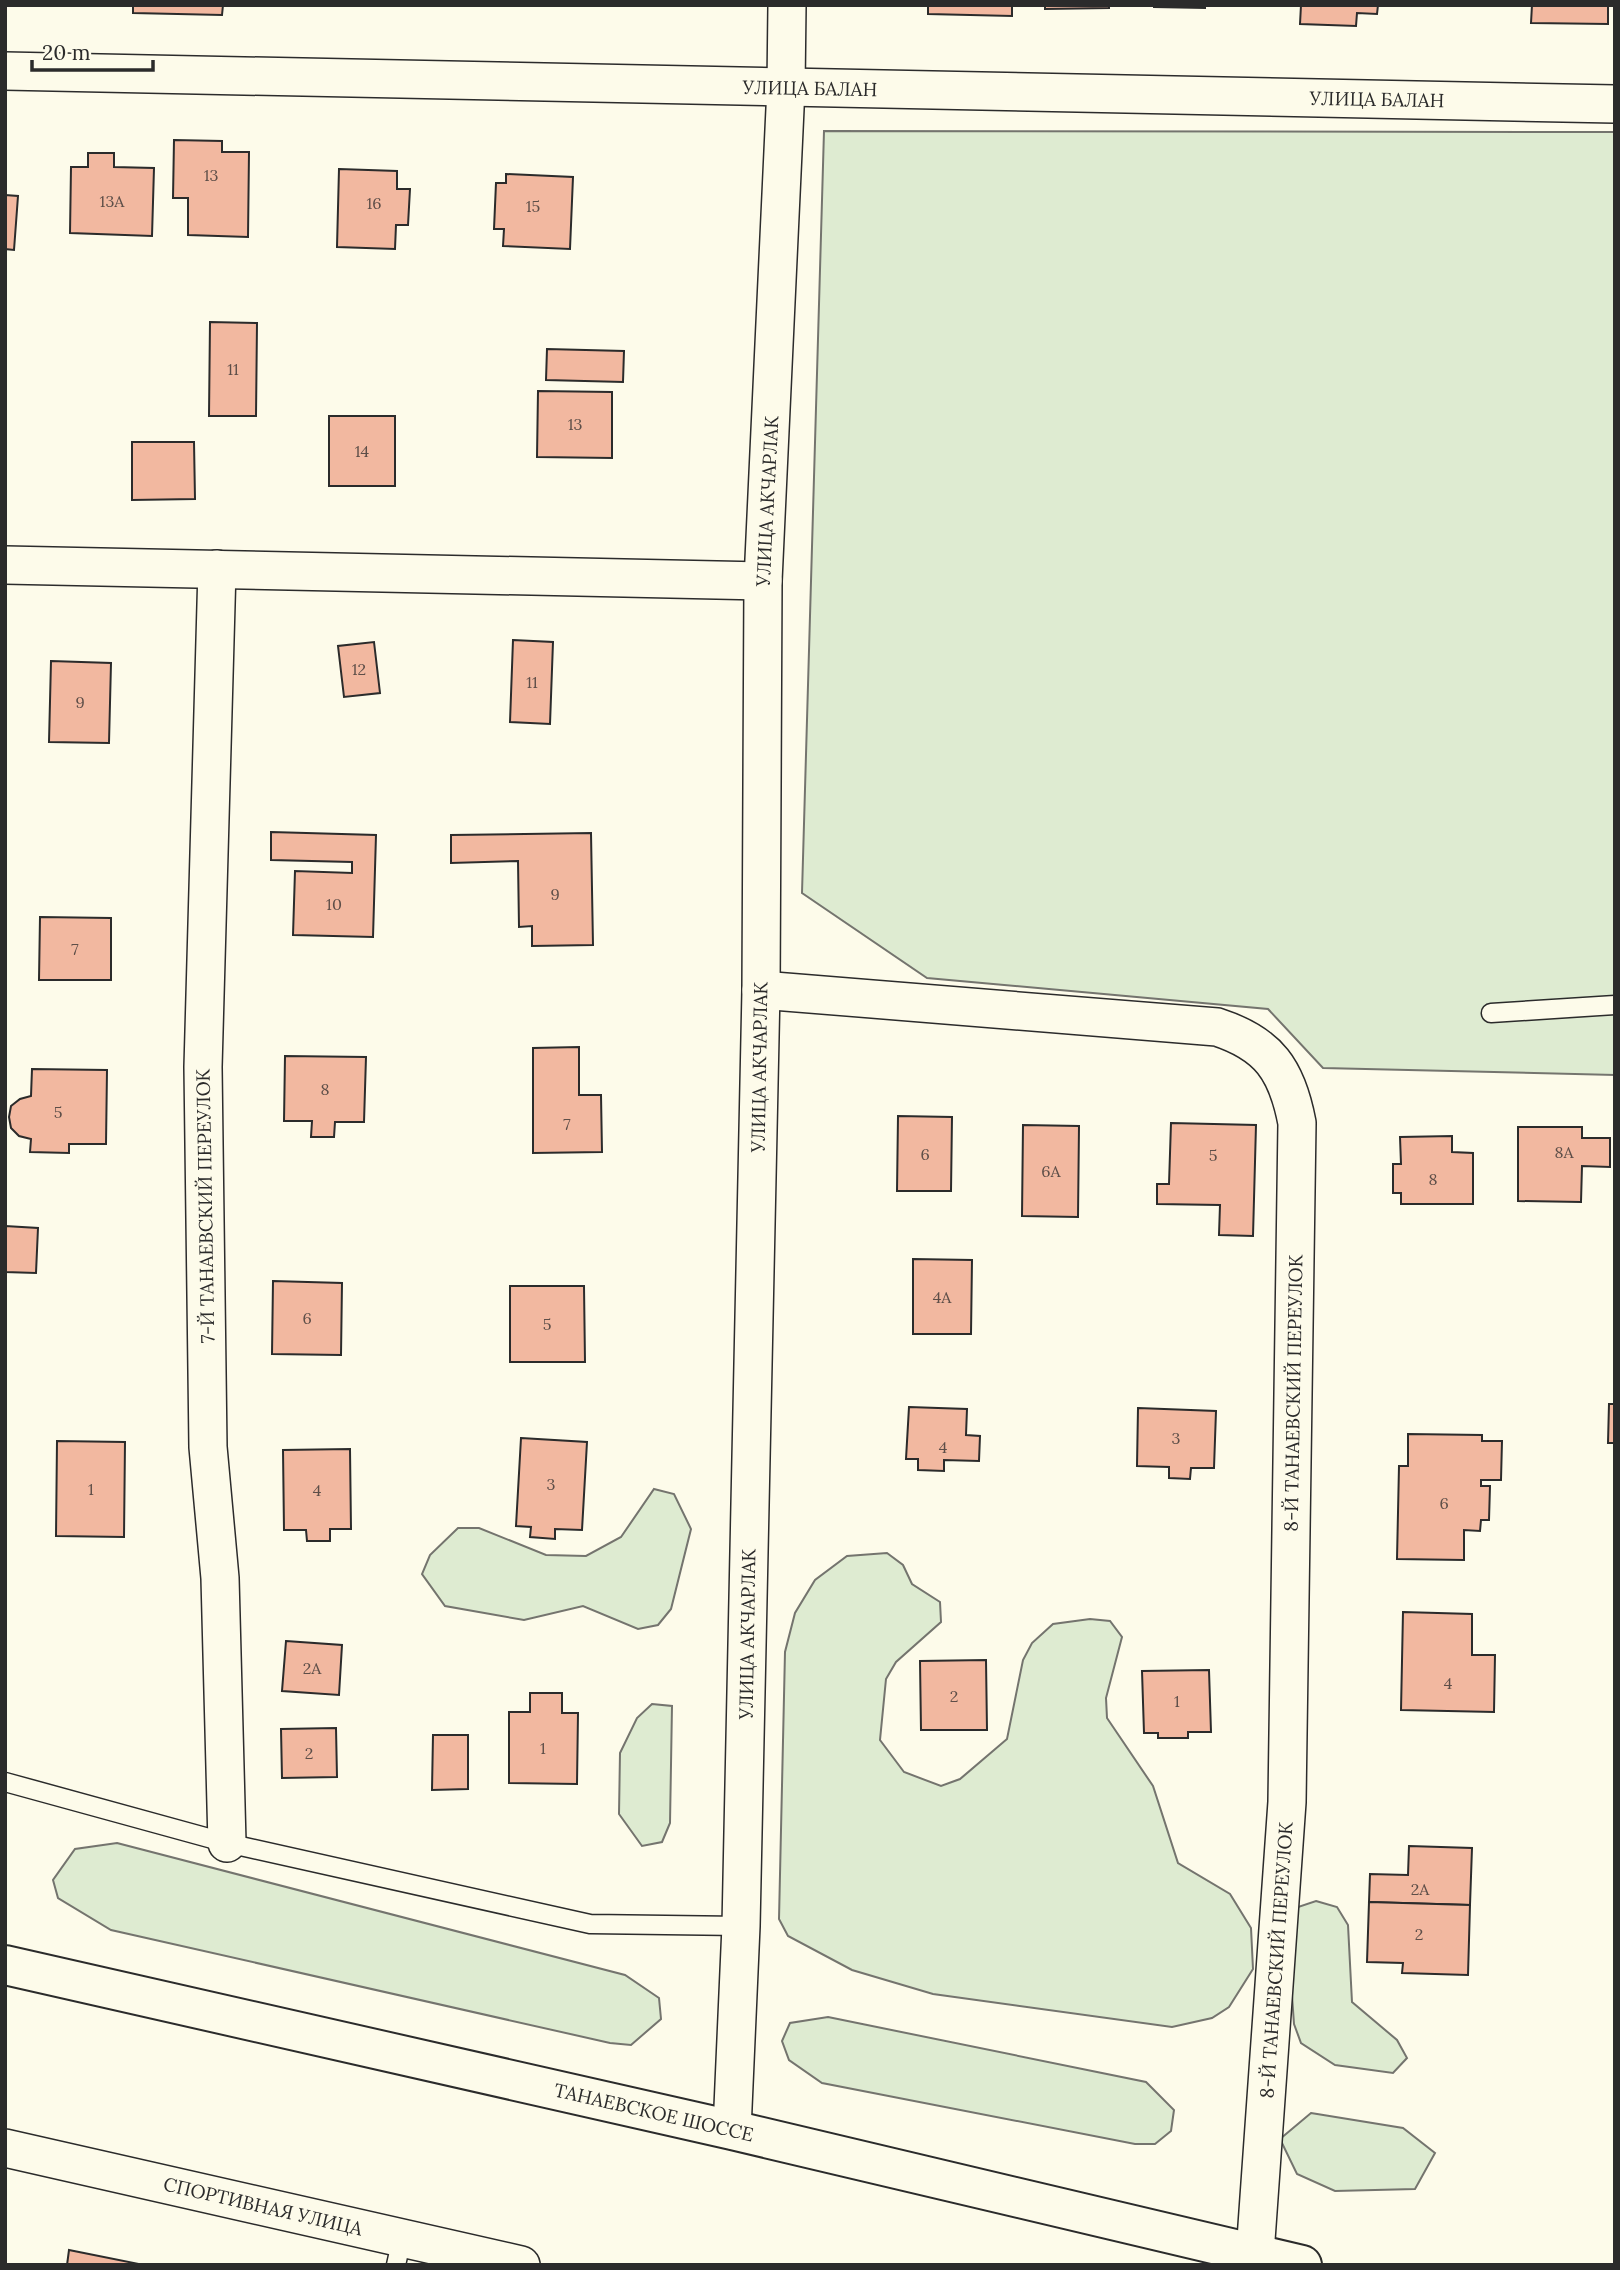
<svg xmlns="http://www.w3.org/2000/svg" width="1620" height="2270" font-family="Lora,serif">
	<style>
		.green { fill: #deebd1; stroke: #74746e; stroke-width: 2 }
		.building { fill: #f2b8a0; stroke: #2b2b2b; stroke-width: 2 }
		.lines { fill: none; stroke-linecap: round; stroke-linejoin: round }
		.lane-casing { stroke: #2b2b2b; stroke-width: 21 }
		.street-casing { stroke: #2b2b2b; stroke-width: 40 }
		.secondary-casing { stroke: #2b2b2b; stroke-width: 42 }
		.lane { stroke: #fdfbea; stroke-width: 18 }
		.street { stroke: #fdfbea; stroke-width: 37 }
		.secondary { stroke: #fdfbea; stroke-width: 38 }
		.labels { text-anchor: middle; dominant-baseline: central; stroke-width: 5; stroke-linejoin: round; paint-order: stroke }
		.number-label { font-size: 16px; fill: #5d4e48 }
		.street-label { font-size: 19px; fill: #2b2b2b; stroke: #fdfbea }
	</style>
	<rect width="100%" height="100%" fill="#fdfbea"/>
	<g class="green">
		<path d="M824 131 1615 132V1075L1323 1068 1268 1009 927 978 802 893Z"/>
		<path d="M654 1489 674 1494 691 1529 671 1609 658 1625 638 1629 583 1606 524 1620 445 1606 422 1574 430 1555 458 1528H479L546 1555 586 1556 621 1537Z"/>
		<path d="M887 1553 903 1565 912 1584 940 1602 941 1622 896 1662 886 1679 880 1740 904 1772 941 1786 960 1779 1007 1739 1023 1660 1032 1643 1053 1624 1090 1619 1110 1621 1122 1637 1106 1698 1107 1718 1153 1786 1178 1863 1230 1894 1251 1928 1253 1969 1229 2007 1212 2018 1172 2027 933 1994 852 1970 788 1936 779 1919 785 1652 795 1613 815 1580 847 1556Z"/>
		<path d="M652 1704 672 1706 670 1823 662 1842 642 1846 619 1814 620 1753 637 1718Z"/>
		<path d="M117 1843 625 1975 659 1998 661 2019 631 2045 610 2043 111 1930 58 1898 53 1880 75 1849Z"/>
		<path d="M1316 1901 1337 1907 1348 1925 1352 2002 1397 2040 1407 2058 1393 2073 1335 2065 1301 2043 1294 2024 1287 1925 1295 1908Z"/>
		<path d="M828 2017 1146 2082 1174 2110 1171 2131 1155 2144H1135L822 2083 789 2060 782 2041 790 2023Z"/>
		<path d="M1311 2113 1403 2128 1435 2153 1415 2189 1335 2191 1297 2174 1280 2139Z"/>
	</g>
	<g class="building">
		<path d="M133 5H223L222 15 133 13Z"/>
		<path d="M928 5H1012V16L928 14Z"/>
		<path d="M1045 5H1109V8L1045 9Z"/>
		<path d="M1154 5H1205V8L1154 7Z"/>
		<path d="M1301 5H1378L1377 14 1357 13 1356 26 1300 24Z"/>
		<path d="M1532 5H1608V24L1531 23Z"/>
		<path d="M174 140 222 141V152H249L248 237 188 235V198H173Z"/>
		<path d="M88 153H114V167L154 168 152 236 70 233 71 167H88Z"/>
		<path d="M339 169 397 171V189H410L408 225H396L395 249 337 247Z"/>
		<path d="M506 174 573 177 570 249 503 246 504 229H494L496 183H506Z"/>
		<path d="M5 195 18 196 14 250 5 249Z"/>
		<path d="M210 322 257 323 256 416H209Z"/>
		<path d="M547 349 624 351 623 382 546 380Z"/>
		<path d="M538 391 612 392V458L537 457Z"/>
		<rect x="329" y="416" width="66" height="70"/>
		<path d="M132 442H194L195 499 132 500Z"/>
		<path d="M513 640 553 642 550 724 510 722Z"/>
		<path d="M374 642 380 693 344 697 338 646Z"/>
		<path d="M51 661 111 663 109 743 49 742Z"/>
		<path d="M271 832 376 835 373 937 293 935 295 871 352 873V862L271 860Z"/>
		<path d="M591 833 593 945 532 946V926L519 927 518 861 451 863V835Z"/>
		<path d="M40 917 111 918V980H39Z"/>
		<path d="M579 1047V1095H601L602 1152 533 1153V1048Z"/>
		<path d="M285 1056 366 1057 364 1122H335L334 1137H311L312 1121H284Z"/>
		<path d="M32 1069 107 1070 106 1144H69V1153L30 1152 31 1139 19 1136 11 1128 9 1117 11 1106 20 1099 31 1096Z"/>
		<path d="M898 1116 952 1117 951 1191H897Z"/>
		<path d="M1171 1123 1256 1125 1253 1236 1219 1235 1220 1205 1157 1204V1184H1169Z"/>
		<path d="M1023 1125 1079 1126 1078 1217 1022 1216Z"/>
		<path d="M1518 1127H1582V1138H1610V1167L1582 1166 1581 1202 1518 1201Z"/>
		<path d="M1452 1136V1152L1473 1153V1204H1401V1193H1393V1164H1401L1400 1137Z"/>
		<path d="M5 1226 38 1228 36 1273 5 1272Z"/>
		<path d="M913 1259 972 1260 971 1334H913Z"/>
		<path d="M273 1281 342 1283 341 1355 272 1354Z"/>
		<path d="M510 1286H584L585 1362H510Z"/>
		<path d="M1609 1404H1615V1443H1608Z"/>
		<path d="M909 1407 967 1409 966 1435 980 1436 979 1461 944 1460V1471L918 1470V1459H906Z"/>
		<path d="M1138 1408 1216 1411 1214 1468H1191L1190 1479 1169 1478V1467L1137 1466Z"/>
		<path d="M1408 1434 1482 1435V1441H1502L1501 1480H1481V1486H1490L1489 1520H1481L1480 1531 1464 1530V1560L1397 1559 1399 1466H1408Z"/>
		<path d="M521 1438 587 1442 582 1530 555 1529V1539L530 1537 531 1527 516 1526Z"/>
		<path d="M57 1441 125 1442 124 1537 56 1536Z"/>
		<path d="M350 1449 351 1529H330V1541H307L306 1530H284L283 1450Z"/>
		<path d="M1403 1612 1472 1614V1655H1495L1494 1712 1401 1710Z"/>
		<path d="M286 1641 342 1645 339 1695 282 1691Z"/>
		<path d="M986 1660 987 1730H921L920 1661Z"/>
		<path d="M1209 1670 1211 1732H1188V1738H1158V1733H1144L1142 1671Z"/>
		<path d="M530 1693H562V1713H578L577 1784 509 1783V1712H530Z"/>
		<path d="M336 1728 337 1777 282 1778 281 1729Z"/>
		<path d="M433 1735H468V1789L432 1790Z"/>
		<path d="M1409 1846 1472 1848 1470 1905 1369 1902 1370 1874 1408 1875Z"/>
		<path d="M1369 1902 1470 1905 1468 1975 1402 1973 1403 1963 1367 1962Z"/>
		<path d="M69 2250 139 2264V2265H67Z"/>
	</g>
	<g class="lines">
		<defs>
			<g id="lane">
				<path d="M1491 1013 1615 1005"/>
				<path d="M5 1782 227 1843 590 1924 741 1926"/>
				<path d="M396 2265 402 2238"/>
			</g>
			<g id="street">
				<path d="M5 71 1615 104"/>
				<path d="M5 565 763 581"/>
				<path d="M217 569 203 1067 208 1447 220 1578 227 1843"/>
				<path d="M761 990 1217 1027C1269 1044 1287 1070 1297 1123L1287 1802 1255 2254"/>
				<path d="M732 2130 741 1926 761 990 763 581 786 87 787 5"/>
				<path d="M5 2148 521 2265"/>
			</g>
			<path id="secondary" d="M5 1965 732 2130 1302 2265"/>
		</defs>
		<use href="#lane" class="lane-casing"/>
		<use href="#street" class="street-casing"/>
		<use href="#secondary" class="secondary-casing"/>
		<use href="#lane" class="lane"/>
		<use href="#street" class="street"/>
		<use href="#secondary" class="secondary"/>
	</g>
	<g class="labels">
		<g class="number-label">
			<text x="211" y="175">13</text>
			<text x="112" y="201">13А</text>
			<text x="374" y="203">16</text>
			<text x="533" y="206">15</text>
			<text x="233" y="369">11</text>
			<text x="575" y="424">13</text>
			<text x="362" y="451">14</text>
			<text x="359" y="669">12</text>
			<text x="532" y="682">11</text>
			<text x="80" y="702">9</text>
			<text x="555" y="894">9</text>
			<text x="334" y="904">10</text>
			<text x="75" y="949">7</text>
			<text x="325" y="1089">8</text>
			<text x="58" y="1112">5</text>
			<text x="567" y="1124">7</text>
			<text x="1564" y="1152">8А</text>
			<text x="925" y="1154">6</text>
			<text x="1213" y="1155">5</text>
			<text x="1051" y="1171">6А</text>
			<text x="1433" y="1179">8</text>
			<text x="942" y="1297">4А</text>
			<text x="307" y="1318">6</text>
			<text x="547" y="1324">5</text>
			<text x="1176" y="1438">3</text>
			<text x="943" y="1447">4</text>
			<text x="551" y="1484">3</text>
			<text x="91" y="1489">1</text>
			<text x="317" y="1490">4</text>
			<text x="1444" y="1503">6</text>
			<text x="312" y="1668">2А</text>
			<text x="1448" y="1683">4</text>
			<text x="954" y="1696">2</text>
			<text x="1177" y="1701">1</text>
			<text x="543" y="1748">1</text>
			<text x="309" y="1753">2</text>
			<text x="1420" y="1889">2А</text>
			<text x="1419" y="1934">2</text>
		</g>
		<g class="street-label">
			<text transform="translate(810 88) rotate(1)">УЛИЦА БАЛАН</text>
			<text transform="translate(1377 99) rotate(1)">УЛИЦА БАЛАН</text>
			<text transform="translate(767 501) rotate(-87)">УЛИЦА АКЧАРЛАК</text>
			<text transform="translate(759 1067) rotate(-89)">УЛИЦА АКЧАРЛАК</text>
			<text transform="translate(205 1206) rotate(-91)">7-Й ТАНАЕВСКИЙ ПЕРЕУЛОК</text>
			<text transform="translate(1293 1393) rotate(-89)">8-Й ТАНАЕВСКИЙ ПЕРЕУЛОК</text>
			<text transform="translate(747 1634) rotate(-89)">УЛИЦА АКЧАРЛАК</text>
			<text transform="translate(1276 1960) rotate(-86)">8-Й ТАНАЕВСКИЙ ПЕРЕУЛОК</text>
			<text transform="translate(654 2112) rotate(13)">ТАНАЕВСКОЕ ШОССЕ</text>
			<text transform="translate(263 2206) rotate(13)">СПОРТИВНАЯ УЛИЦА</text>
		</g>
	</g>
	<rect width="1620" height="2270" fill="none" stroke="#2b2b2b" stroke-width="14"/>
	<path d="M32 60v10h121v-10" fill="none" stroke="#2b2b2b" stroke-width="3.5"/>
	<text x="42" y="60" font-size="21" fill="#2b2b2b" stroke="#fdfbea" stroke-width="5" paint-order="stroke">20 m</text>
</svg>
